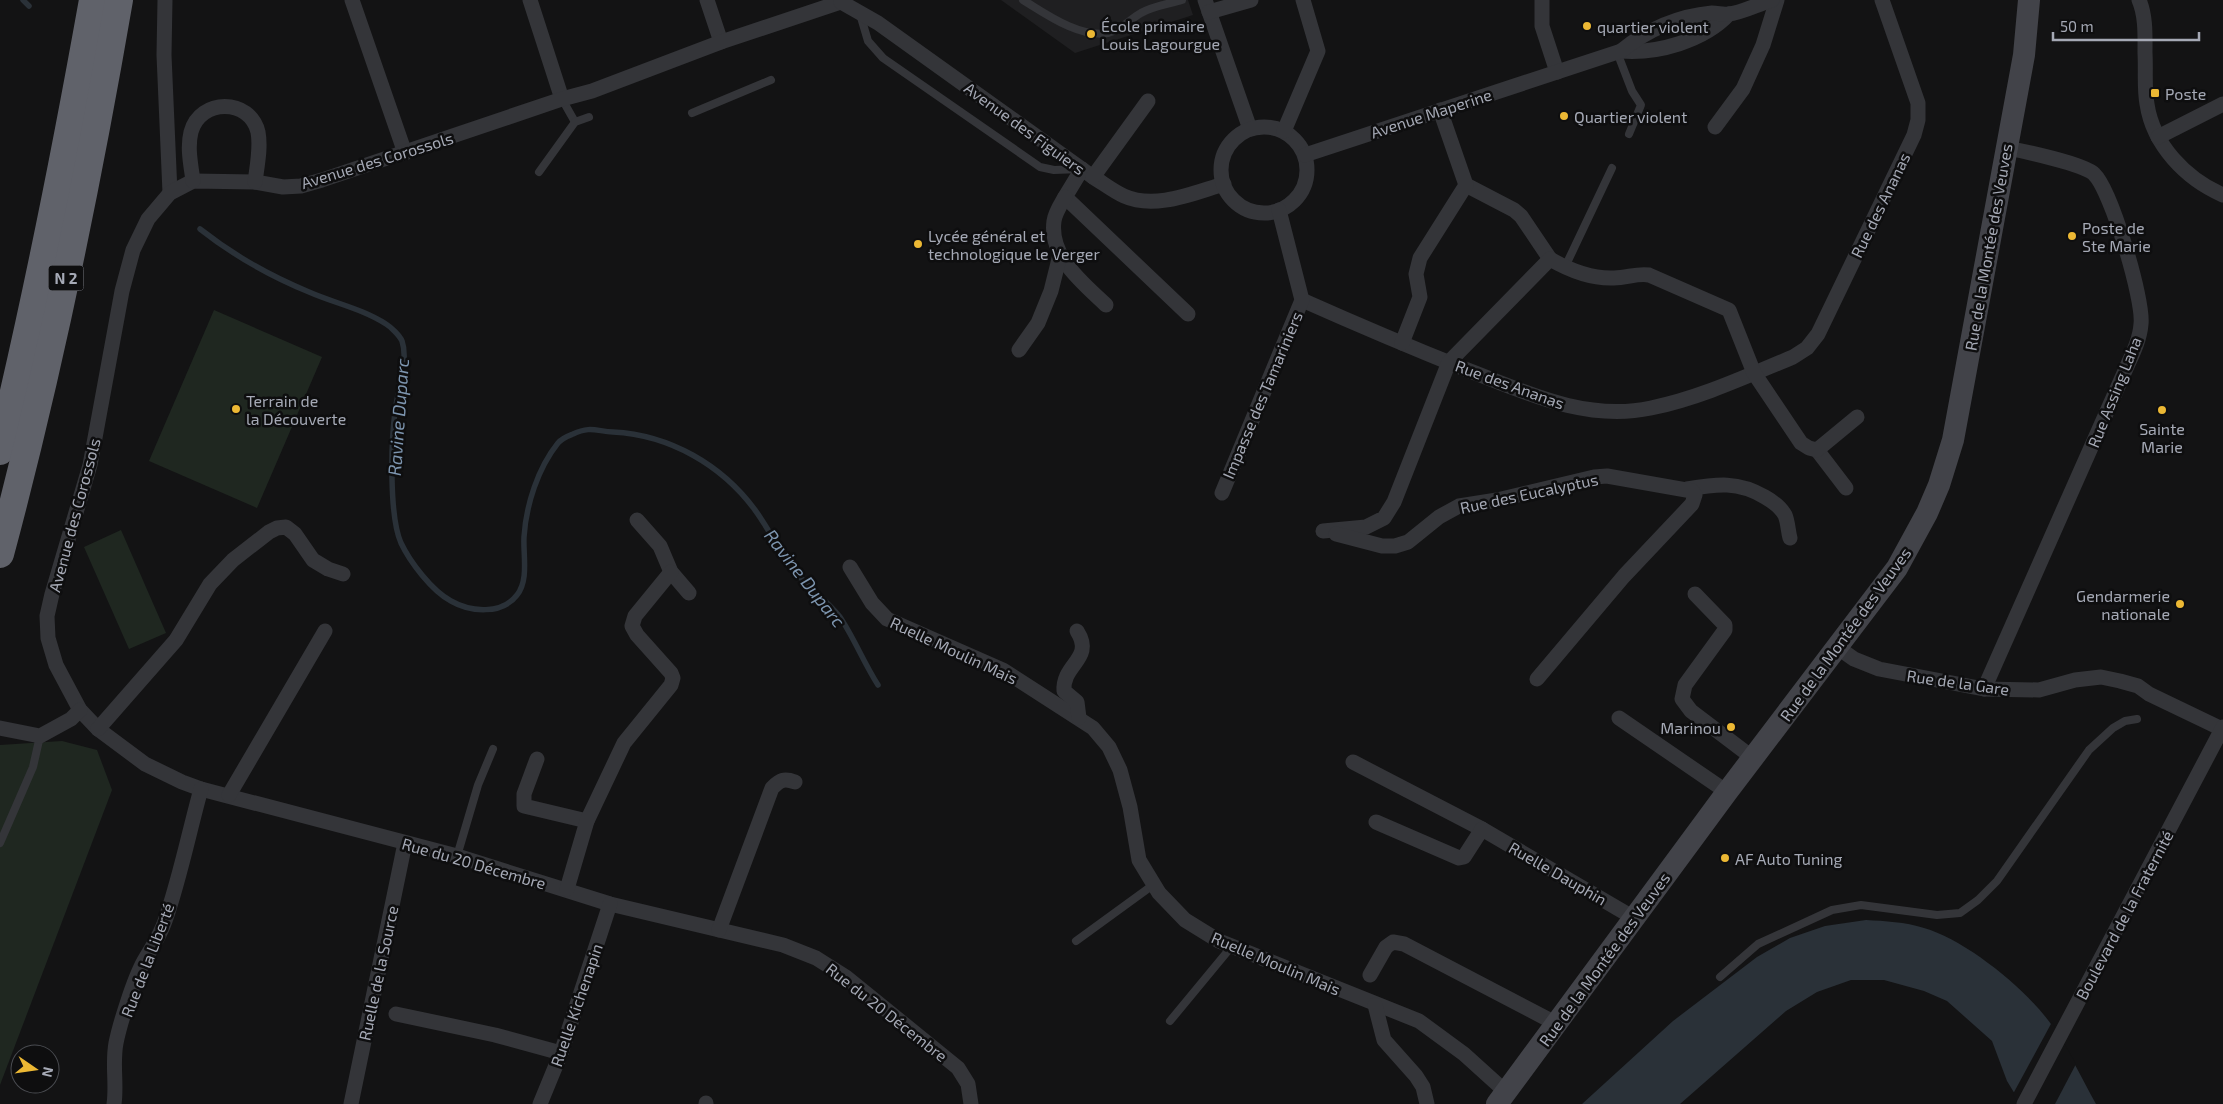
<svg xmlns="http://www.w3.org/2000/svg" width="2223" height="1104" font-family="'Exo 2',sans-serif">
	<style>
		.built { fill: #1f1f21 }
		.green { fill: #1f2720 }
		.water { fill: #2a3138 }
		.pier { fill: #131314 }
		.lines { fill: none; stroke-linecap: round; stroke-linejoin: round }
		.stream { stroke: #2a3138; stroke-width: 5.5 }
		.lane { stroke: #343539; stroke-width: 8 }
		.street { stroke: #343539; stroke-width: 15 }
		.secondary { stroke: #424349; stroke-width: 22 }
		.highway { stroke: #60626a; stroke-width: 28 }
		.poi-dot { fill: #ecb834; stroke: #0e0e0f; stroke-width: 2 }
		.labels { text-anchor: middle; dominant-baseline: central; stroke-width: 5; stroke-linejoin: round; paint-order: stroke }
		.shield { fill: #0e0e0f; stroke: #787a83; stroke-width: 1 }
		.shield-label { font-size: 15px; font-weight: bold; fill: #a5a9b5 }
		.poi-label { font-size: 16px; fill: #a5a9b5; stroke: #0e0e0f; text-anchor: start }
		.street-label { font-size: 16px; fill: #a5a9b5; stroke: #0e0e0f }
		.water-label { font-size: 18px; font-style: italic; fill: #7d95af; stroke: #0e0e0f }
	</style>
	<rect width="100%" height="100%" fill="#131314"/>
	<path class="built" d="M1001 0H1188L1193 15 1075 53Z"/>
	<g class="green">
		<path d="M214 310 322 357 257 508 149 461Z"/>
		<path d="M121 530 166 633 129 649 84 547Z"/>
		<path d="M62 741 97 750 112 790 0 1085V745Z"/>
	</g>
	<path class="water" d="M1866 920C1885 921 1905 922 1924 928 1966 940 2028 990 2053 1027 2069 1051 2082 1079 2096 1104H2021L2007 1081 1992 1041 1947 1001 1924 991 1884 980H1851L1817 992 1786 1011 1680 1104H1582L1673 1021 1757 957 1790 938 1825 926Z"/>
	<path class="pier" d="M2052 1022 2076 1064 2055 1104H2018L2013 1094Z"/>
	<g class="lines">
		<g class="stream">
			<path d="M23 0 29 6"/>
			<path d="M200 229C233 255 270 276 309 292 334 303 363 309 386 324 391 327 400 336 402 341 409 361 397 392 395 412 391 442 389 516 401 543 410 562 432 591 451 601 470 612 502 615 517 595 529 580 523 555 524 537 526 505 538 468 558 443 562 438 568 436 573 434 590 426 596 431 613 432 670 435 722 465 755 510 769 529 779 551 794 570 807 587 827 600 840 617 854 638 864 663 878 685"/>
		</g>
		<g class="lane">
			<path d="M1023 0C1046 14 1079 38 1108 33 1122 30 1130 19 1141 13 1153 6 1169 4 1182 0"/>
			<path d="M860 14 868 41 883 58 1040 167 1054 170 1081 169"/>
			<path d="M1617 52 1632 91 1641 105 1629 134"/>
			<path d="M562 99 575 122"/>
			<path d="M692 113 771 80"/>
			<path d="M539 172 575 122 589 117"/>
			<path d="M1565 267 1612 168"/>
			<path d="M0 843 33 767 40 736"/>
			<path d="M457 856 478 785 493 749"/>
			<path d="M1076 941 1153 885"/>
			<path d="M1720 977 1758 944 1832 910 1861 905 1937 915 1960 913 1978 900 1997 881 2089 750 2113 728 2125 721 2137 719"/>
			<path d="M1170 1021 1232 946"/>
		</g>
		<g class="street">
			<path d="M165 0 164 55 170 193"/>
			<path d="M352 0 405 153"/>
			<path d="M530 0 562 99"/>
			<path d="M707 0 721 42"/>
			<path d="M1205 0 1250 129"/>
			<path d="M1542 0V26L1557 72"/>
			<path d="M2139 0C2146 16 2145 36 2145 53 2146 70 2144 88 2147 104 2153 145 2186 179 2223 195"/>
			<path d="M841 2 721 42 592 91 562 99 322 180 301 186 283 187 255 182 193 181 170 193 148 219 133 250 122 291 90 465 52 594 47 616 48 638 56 665 80 710 98 729 145 764 182 782 201 789 457 856 610 904 783 945 816 958 846 977 958 1068 968 1084 971 1104"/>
			<path d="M841 2 878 23 1093 177C1103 183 1113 191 1124 196 1155 210 1193 193 1224 184"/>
			<path d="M1209 12 1251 0"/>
			<path d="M1621 51C1657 54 1704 41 1729 14"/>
			<path d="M1715 127 1743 89 1763 45 1777 0"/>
			<circle cx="1264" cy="170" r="43"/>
			<path d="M1284 131 1318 51 1303 0"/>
			<path d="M2158 137 2223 104"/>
			<path d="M1305 155 1621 51C1647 30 1679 16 1712 13 1718 13 1723 15 1728 14 1742 13 1758 4 1772 0"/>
			<path d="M1082 169 1065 197 1188 314"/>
			<path d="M1093 177 1148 101"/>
			<path d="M193 181C191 165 187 148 191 132 200 98 250 98 258 132 261 148 257 166 255 182"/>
			<path d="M1466 185 1514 210 1521 216 1550 259"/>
			<path d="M1065 197C1061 204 1055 213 1054 221 1049 257 1083 283 1106 305"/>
			<path d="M1302 300C1356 324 1410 347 1465 369 1525 392 1585 422 1651 408 1700 398 1747 376 1793 357L1807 348 1818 334 1914 135 1918 120V103L1882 0"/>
			<path d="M1402 343 1420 297 1416 274 1420 258 1466 185 1440 110"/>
			<path d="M1019 350 1038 323 1051 291 1060 255"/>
			<path d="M1817 450 1846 488"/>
			<path d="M1687 489C1717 484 1738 481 1765 497 1772 501 1781 508 1785 515 1788 522 1788 531 1790 538"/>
			<path d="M1222 493 1302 300 1279 210"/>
			<path d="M637 520 660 546 671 572 689 593"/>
			<path d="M1323 531 1366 527 1384 518 1394 502 1449 362 1550 259C1569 270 1591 279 1614 278 1627 278 1637 273 1649 275L1729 310 1754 373 1801 443 1809 448 1817 450 1857 417"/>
			<path d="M1336 534 1382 546H1395L1408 542 1439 517 1459 506 1497 500 1594 477 1607 476 1692 491 1695 495 1692 504 1624 576 1537 679"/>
			<path d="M850 567 872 603 887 619 1003 670 1093 728 1109 747 1120 770 1130 807 1139 860 1159 893 1185 920 1219 941 1419 1021 1464 1054 1506 1092"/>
			<path d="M1695 594 1725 625V630L1685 685 1682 699 1691 711 1753 758"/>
			<path d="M1077 631C1095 659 1062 664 1064 691L1077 702 1079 718"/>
			<path d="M1837 647 1854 659 1879 669 1984 689 2039 690 2075 680 2101 677 2120 681 2138 686 2149 694 2222 729"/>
			<path d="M1984 689 2128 364C2134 351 2140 338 2141 324 2144 300 2111 190 2094 174 2084 164 2023 151 2007 148"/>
			<path d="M1619 718 1727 792"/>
			<path d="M0 728 40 736 71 719 80 710"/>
			<path d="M98 729 176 640 210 584 233 560 269 532 277 528 286 527 295 534 313 560 328 569 343 574"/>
			<path d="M537 759 524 794V806L587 821"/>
			<path d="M1353 762 1482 829"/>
			<path d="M229 795 325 631"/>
			<path d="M1376 822 1459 858 1464 857 1482 829 1634 918"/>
			<path d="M567 889 587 821 624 743 671 685 673 678 671 673 637 635 632 626 635 616 671 572"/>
			<path d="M719 930 772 788C780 780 784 778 795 782"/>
			<path d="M1370 975 1386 947 1393 942 1404 944 1557 1024"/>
			<path d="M1375 1005 1384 1040 1416 1076 1423 1087 1427 1104"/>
			<path d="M396 1014 495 1035 561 1053"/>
			<path d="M114 1104C117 1084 112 1064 116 1043 120 1023 134 979 144 961 152 947 160 936 165 921 180 878 189 832 201 789"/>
			<path d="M351 1104 405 843"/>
			<path d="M540 1104 561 1053 610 904"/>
			<path d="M706 1104V1103"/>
			<path d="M2024 1104 2223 727"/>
		</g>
		<path class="secondary" d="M1497 1104 1727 792 1897 568 1927 513 1939 485 1953 440 2024 55 2029 0"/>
		<g class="highway">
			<path d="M0 451C36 302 66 151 93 0"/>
			<path d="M0 554C49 371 87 186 119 0"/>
		</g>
	</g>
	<g class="poi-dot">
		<circle cx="1587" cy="26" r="5"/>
		<circle cx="1091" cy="34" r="5"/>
		<rect x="2150" y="88" width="10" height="10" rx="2.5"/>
		<circle cx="1564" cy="116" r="5"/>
		<circle cx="2072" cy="236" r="5"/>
		<circle cx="918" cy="244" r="5"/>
		<circle cx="236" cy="409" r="5"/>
		<circle cx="2162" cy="410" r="5"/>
		<circle cx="2180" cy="604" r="5"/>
		<circle cx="1731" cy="727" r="5"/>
		<circle cx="1725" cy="858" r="5"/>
	</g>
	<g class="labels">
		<rect class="shield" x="48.5" y="265.5" width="35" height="25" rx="4"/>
		<g class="shield-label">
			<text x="66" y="278">N 2</text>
		</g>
		<g class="poi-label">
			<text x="1101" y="25">École primaire<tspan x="1101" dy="18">Louis Lagourgue</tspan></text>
			<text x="1597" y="26">quartier violent</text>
			<text x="2165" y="93">Poste</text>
			<text x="1574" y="116">Quartier violent</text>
			<text x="2082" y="227">Poste de<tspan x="2082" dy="18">Ste Marie</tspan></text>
			<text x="928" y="235">Lycée général et<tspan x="928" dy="18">technologique le Verger</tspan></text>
			<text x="246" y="400">Terrain de<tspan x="246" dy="18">la Découverte</tspan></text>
			<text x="2162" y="428" text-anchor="middle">Sainte<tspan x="2162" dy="18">Marie</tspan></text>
			<text x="2170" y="595" text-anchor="end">Gendarmerie<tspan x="2170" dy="18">nationale</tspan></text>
			<text x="1721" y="727" text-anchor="end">Marinou</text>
			<text x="1735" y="858">AF Auto Tuning</text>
		</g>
		<g class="street-label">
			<text transform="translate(1431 113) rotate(-18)">Avenue Maperine</text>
			<text transform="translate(1025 128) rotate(36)">Avenue des Figuiers</text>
			<text transform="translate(377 160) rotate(-17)">Avenue des Corossols</text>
			<text transform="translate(1880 205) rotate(-64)">Rue des Ananas</text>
			<text transform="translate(1988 247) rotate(-80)">Rue de la Montée des Veuves</text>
			<text transform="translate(1510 384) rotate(20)">Rue des Ananas</text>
			<text transform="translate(2114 392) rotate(-68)">Rue Assing Laha</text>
			<text transform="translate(1262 395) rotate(-67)">Impasse des Tamariniers</text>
			<text transform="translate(1529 493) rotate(-12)">Rue des Eucalyptus</text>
			<text transform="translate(74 515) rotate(-75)">Avenue des Corossols</text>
			<text transform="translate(1845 634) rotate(-54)">Rue de la Montée des Veuves</text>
			<text transform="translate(954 650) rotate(25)">Ruelle Moulin Mais</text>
			<text transform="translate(1958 682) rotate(8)">Rue de la Gare</text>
			<text transform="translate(474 863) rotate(16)">Rue du 20 Décembre</text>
			<text transform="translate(1558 873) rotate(30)">Ruelle Dauphin</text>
			<text transform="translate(2124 915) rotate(-62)">Boulevard de la Fraternité</text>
			<text transform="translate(1604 959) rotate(-54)">Rue de la Montée des Veuves</text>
			<text transform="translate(147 960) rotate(-69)">Rue de la Liberté</text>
			<text transform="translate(1276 963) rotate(23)">Ruelle Moulin Mais</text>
			<text transform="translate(378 973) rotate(-78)">Ruelle de la Source</text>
			<text transform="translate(576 1005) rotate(-71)">Ruelle Kichenapin</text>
			<text transform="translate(887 1012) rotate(38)">Rue du 20 Décembre</text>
		</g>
		<g class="water-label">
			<text transform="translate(398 417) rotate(-86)">Ravine Duparc</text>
			<text transform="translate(805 578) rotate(52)">Ravine Duparc</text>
		</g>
	</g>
	<g transform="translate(35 1069) rotate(103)"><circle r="24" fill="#0e0e0f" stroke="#4a4c51"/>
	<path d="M0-4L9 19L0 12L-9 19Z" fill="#ecb834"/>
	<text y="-8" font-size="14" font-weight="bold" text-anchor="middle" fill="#a5a9b5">N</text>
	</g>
	<path d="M2053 32v8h146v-8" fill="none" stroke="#a5a9b5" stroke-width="2.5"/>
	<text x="2060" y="32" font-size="15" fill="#a5a9b5" stroke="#0e0e0f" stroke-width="4" paint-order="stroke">50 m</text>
</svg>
